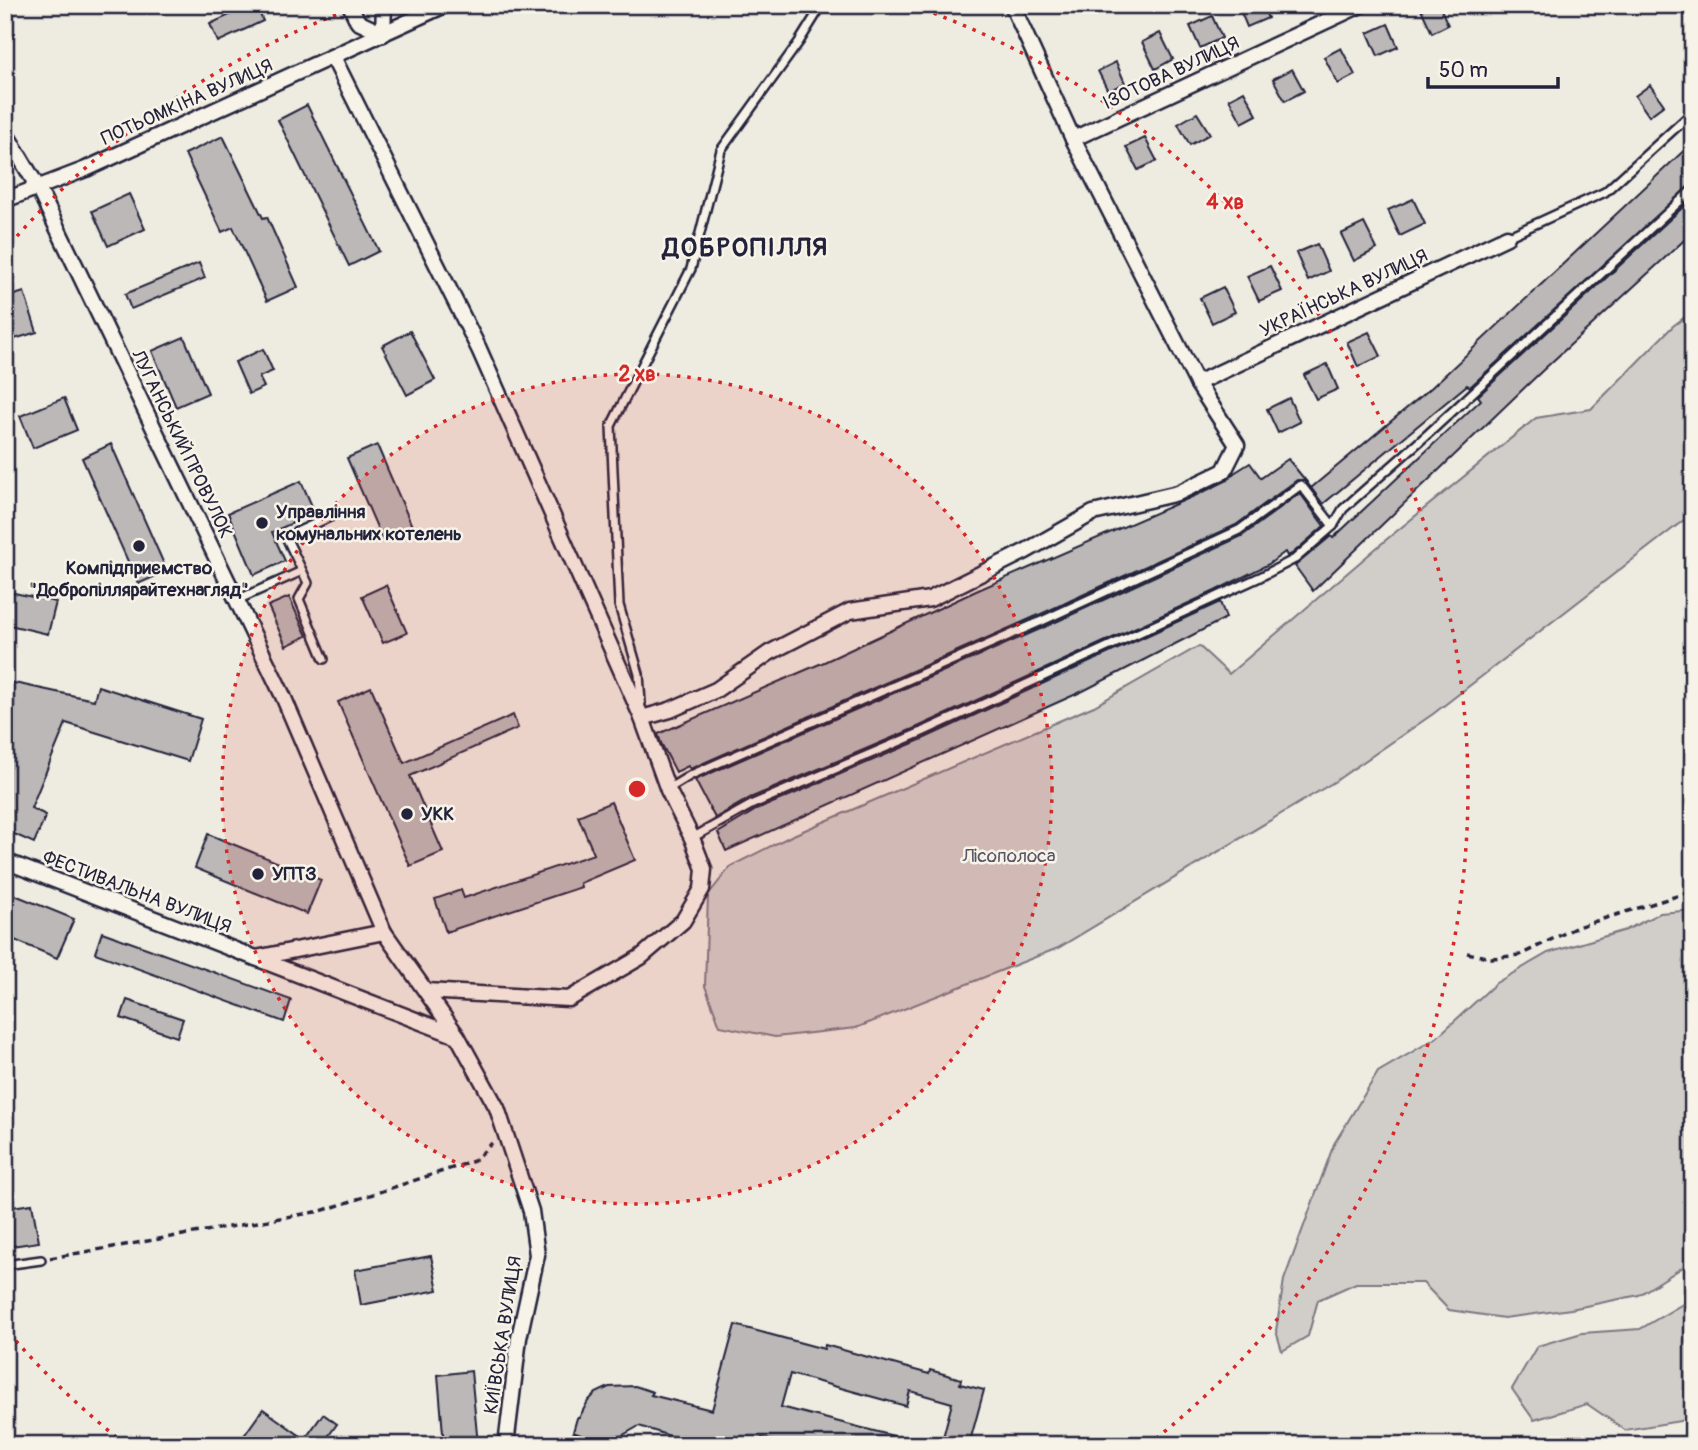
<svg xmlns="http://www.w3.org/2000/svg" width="1698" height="1450" font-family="Pangolin,sans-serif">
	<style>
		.green { fill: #d1cdc9; stroke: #7a7882; stroke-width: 2 }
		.building { fill: #bbb8b7; stroke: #22223b; stroke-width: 2 }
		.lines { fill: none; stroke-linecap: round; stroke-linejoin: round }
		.service-casing { stroke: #22223b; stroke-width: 12 }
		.minor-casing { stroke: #22223b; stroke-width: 19 }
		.path { stroke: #22223b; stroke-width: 3.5; stroke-dasharray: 7 5; stroke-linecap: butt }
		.service { stroke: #f7f3e8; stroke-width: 7 }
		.minor { stroke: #f7f3e8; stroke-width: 14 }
		.ring { fill: none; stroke: #d62828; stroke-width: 3.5; stroke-dasharray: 3.5 7 }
		.poi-dot { fill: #22223b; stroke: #f7f3e8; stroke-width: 2.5 }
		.labels { text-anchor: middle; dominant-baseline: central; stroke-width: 5; stroke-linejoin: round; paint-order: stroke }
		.street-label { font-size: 19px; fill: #22223b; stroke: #f7f3e8 }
		.poi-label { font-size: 19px; font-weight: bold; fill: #22223b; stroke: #f7f3e8; text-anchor: start }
		.park-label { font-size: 19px; fill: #575566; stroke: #f7f3e8 }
		.district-label { font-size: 26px; font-weight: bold; letter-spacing: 2px; fill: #22223b; stroke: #f7f3e8 }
		.centre { fill: #d62828; stroke: #f7f3e8; stroke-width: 3.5 }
		.ring-label { font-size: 21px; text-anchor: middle; font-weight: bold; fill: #d62828; stroke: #f7f3e8; stroke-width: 5; stroke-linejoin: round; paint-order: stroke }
	</style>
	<rect width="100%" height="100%" fill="#eeebe1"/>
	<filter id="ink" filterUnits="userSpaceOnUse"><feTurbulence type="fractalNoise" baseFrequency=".0143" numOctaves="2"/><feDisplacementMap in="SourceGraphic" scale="14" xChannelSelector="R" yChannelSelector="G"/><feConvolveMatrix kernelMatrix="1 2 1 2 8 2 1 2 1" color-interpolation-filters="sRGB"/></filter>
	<g filter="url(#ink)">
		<g class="green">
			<path d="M1693 311V513L1433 714 1334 782 1058 948 856 1028 775 1037 720 1026 705 986 708 895 731 866 791 836 1094 706 1199 646 1229 674 1387 539 1536 418 1591 409 1673 326Z"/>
			<path d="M1693 910V1253L1683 1267 1639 1295 1571 1309 1504 1318 1449 1310 1423 1283H1356L1318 1300 1308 1336 1282 1351 1276 1331 1284 1280 1334 1144 1378 1072 1436 1038 1496 983 1548 953 1626 930 1660 913Z"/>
			<path d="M1693 1298V1419L1625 1430 1587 1404 1534 1420 1512 1389 1537 1346 1582 1333 1640 1329Z"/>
		</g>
		<g class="building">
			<path d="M251 5H256L263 21 218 42 210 24Z"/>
			<path d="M1238 5H1262L1268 18 1247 27Z"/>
			<path d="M1429 5H1439L1448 25 1432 33 1421 9Z"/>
			<path d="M1212 16 1222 38 1200 48 1190 26Z"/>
			<path d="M1388 24 1398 47 1378 56 1368 33Z"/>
			<path d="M1160 33 1173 59 1155 69 1142 42Z"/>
			<path d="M1341 48 1355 75 1338 84 1324 57Z"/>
			<path d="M1116 62 1125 83 1108 91 1098 71Z"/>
			<path d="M1292 69 1304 91 1285 101 1273 79Z"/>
			<path d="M1650 85 1664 105 1649 116 1635 96Z"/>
			<path d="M1244 91 1257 115 1242 123 1229 99Z"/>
			<path d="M307 105 379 251 349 266 278 120Z"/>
			<path d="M1197 113 1210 134 1190 145 1178 124Z"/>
			<path d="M223 136 263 218 267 217 298 287 267 301 233 227 222 232 185 154Z"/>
			<path d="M1145 138 1157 161 1138 170 1126 147Z"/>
			<path d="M1693 142V183L1470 387 1467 385 1323 504 1306 481 1311 488 1432 387Z"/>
			<path d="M129 194 145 229 108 246 92 211Z"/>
			<path d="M1693 198V232L1542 371 1313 591 1295 566 1331 536 1333 538 1481 400 1478 396Z"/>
			<path d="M1413 199 1425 224 1400 236 1388 210Z"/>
			<path d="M1364 223 1377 249 1354 261 1341 234Z"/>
			<path d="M1317 244 1329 271 1308 281 1296 253Z"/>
			<path d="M199 263 205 278 131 309 125 294Z"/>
			<path d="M1270 266 1282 291 1259 301 1247 276Z"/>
			<path d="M1223 287 1235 312 1212 323 1200 298Z"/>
			<path d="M24 292 37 332 5 342V298Z"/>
			<path d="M410 331 435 380 407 395 382 346Z"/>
			<path d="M1369 332 1381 356 1358 367 1347 342Z"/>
			<path d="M184 337 208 393 176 407 152 351Z"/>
			<path d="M263 349 273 371 259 377 264 387 249 394 235 362Z"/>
			<path d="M1327 364 1338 389 1316 399 1304 375Z"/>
			<path d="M64 398 77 430 33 448 20 416Z"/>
			<path d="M1289 398 1300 422 1278 433 1267 409Z"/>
			<path d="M111 444 167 571 138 584 82 458Z"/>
			<path d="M377 445 412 526 382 539 347 458Z"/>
			<path d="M1288 459 1306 481 1297 480 1236 525 1041 614 690 769 688 766 676 772 661 743 658 734 822 663 976 591 1201 493 1228 480 1234 473 1250 463 1261 478Z"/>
			<path d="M301 481 315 513 272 532 285 561 254 575 228 513Z"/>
			<path d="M1300 493 1324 526 1292 554 1287 556 1285 552 1269 564 1215 591 920 726 750 798 715 818 695 780 1047 626 1242 536Z"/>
			<path d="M386 585 407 633 383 643 362 596Z"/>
			<path d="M5 591 56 602 48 634 5 624Z"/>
			<path d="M289 597 307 636 286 646 268 606Z"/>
			<path d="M1220 602 1226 618 1083 691 726 851 718 833 756 810 925 738Z"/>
			<path d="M5 681 94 700 98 686 201 719 188 761 66 723 31 808 46 815 34 843 5 830V750L14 729 8 726 11 719 5 717Z"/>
			<path d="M371 687 404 763 513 715 518 728 410 776 443 852 410 866 338 702Z"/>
			<path d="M611 802 635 860 580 883 581 887 446 932 435 899 461 890 464 898 594 854 578 816Z"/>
			<path d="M208 834 321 880 307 914 195 868Z"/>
			<path d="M5 891 74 919 57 958 5 936Z"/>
			<path d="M102 932 291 1000 284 1022 95 953Z"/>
			<path d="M127 1000 183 1019 177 1037 121 1018Z"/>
			<path d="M32 1204 39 1242 5 1247V1208Z"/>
			<path d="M431 1256 438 1290 361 1305 355 1270Z"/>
			<path d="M735 1325 824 1349 825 1345 929 1374 930 1370 961 1379 960 1384 984 1390 969 1445H941L952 1403 910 1391 906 1406 790 1374 781 1407 909 1440 908 1445H788L762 1438 761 1445H698L639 1426 611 1442 610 1445H578L581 1435 573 1432 577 1418H579L588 1401 596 1393 609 1387 635 1386 653 1392 651 1395 712 1410Z"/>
			<path d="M471 1371 478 1445H444L438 1375Z"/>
			<path d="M263 1409 305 1439 323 1414 337 1424 322 1445H254L243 1437Z"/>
		</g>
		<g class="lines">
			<defs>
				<g id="service">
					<path d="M1507 237 1605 192 1693 112"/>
					<path d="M237 600 302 571"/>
					<path d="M324 659 299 599 308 583 286 537 332 516"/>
					<path d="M641 703 639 674 619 605 611 426 691 269 721 150 799 42 822 5"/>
					<path d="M668 789 691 775 1044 620 1239 530 1301 485 1333 526"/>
					<path d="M692 838 753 804 922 732 1260 577 1295 559 1333 526 1343 509 1429 433 1693 189"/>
					<path d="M5 1265 41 1260"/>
				</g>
				<g id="minor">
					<path d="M350 5 358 22 383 34"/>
					<path d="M383 34 384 5"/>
					<path d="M333 57 479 349 642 718 668 790 692 838 704 869 702 889 683 921 641 957 569 999 426 991"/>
					<path d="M5 132 37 186 283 696 384 932 458 1037 497 1108 531 1211 537 1255 519 1338 506 1445"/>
					<path d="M1073 139 1361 5"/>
					<path d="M5 200 86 169 445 5"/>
					<path d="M1197 383 1507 237"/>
					<path d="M642 718 670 710 716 690 769 653 850 611 930 599 1026 551 1093 513 1178 493 1224 471 1237 445 1197 383 1073 139 1012 5"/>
					<path d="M5 861 457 1036"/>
					<path d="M256 958 384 932"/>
				</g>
			</defs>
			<use href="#service" class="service-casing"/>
			<use href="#minor" class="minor-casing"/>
			<g class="path">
				<path d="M1467 953 1492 958 1520 955 1577 927 1693 891"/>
				<path d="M50 1258 321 1211 474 1161 492 1143"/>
			</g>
			<use href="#service" class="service"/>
			<use href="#minor" class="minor"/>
		</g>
	</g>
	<circle cx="637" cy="789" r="415" fill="#d62828" fill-opacity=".12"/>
	<g class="ring">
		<circle cx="637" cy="789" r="415"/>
		<path d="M125 1444A831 831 0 0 1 10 1334M10 244A831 831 0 0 1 360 6M914 6A831 831 0 0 1 1149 1444"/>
	</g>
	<g class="poi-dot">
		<circle cx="262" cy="523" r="7"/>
		<circle cx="139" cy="546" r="7"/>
		<circle cx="407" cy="814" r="7"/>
		<circle cx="258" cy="874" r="7"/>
	</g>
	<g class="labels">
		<g class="street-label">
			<text transform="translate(1171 73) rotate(-25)">ІЗОТОВА ВУЛИЦЯ</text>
			<text transform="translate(187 102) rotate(-24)">ПОТЬОМКІНА ВУЛИЦЯ</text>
			<text transform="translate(1344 293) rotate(-25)">УКРАЇНСЬКА ВУЛИЦЯ</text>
			<text transform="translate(182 444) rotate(64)">ЛУГАНСЬКИЙ ПРОВУЛОК</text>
			<text transform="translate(137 892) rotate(21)">ФЕСТИВАЛЬНА ВУЛИЦЯ</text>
			<text transform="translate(503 1335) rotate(-81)">КИЇВСЬКА ВУЛИЦЯ</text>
		</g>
		<g class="poi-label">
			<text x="276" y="512">Управління<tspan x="276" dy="22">комунальних котелень</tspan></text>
			<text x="139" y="568" text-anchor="middle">Компідприємство<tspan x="139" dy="22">"Добропіллярайтехнагляд"</tspan></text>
			<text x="421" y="814">УКК</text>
			<text x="272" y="874">УПТЗ</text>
		</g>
		<g class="park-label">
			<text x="1009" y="856">Лісополоса</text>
		</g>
		<g class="district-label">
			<text x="746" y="248">ДОБРОПІЛЛЯ</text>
		</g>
	</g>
	<circle cx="637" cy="789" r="10" class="centre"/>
	<g class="ring-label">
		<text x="1225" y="209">4 хв</text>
		<text x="637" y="381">2 хв</text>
	</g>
	<rect width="1698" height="1450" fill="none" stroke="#f7f3e8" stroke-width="28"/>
	<rect x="14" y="14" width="1670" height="1422" fill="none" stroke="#22223b" stroke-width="2.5" filter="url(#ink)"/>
	<path d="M1428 77v10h130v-10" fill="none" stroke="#22223b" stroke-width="3.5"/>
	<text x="1439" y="77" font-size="21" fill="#22223b" stroke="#f7f3e8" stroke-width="5" paint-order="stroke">50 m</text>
</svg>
